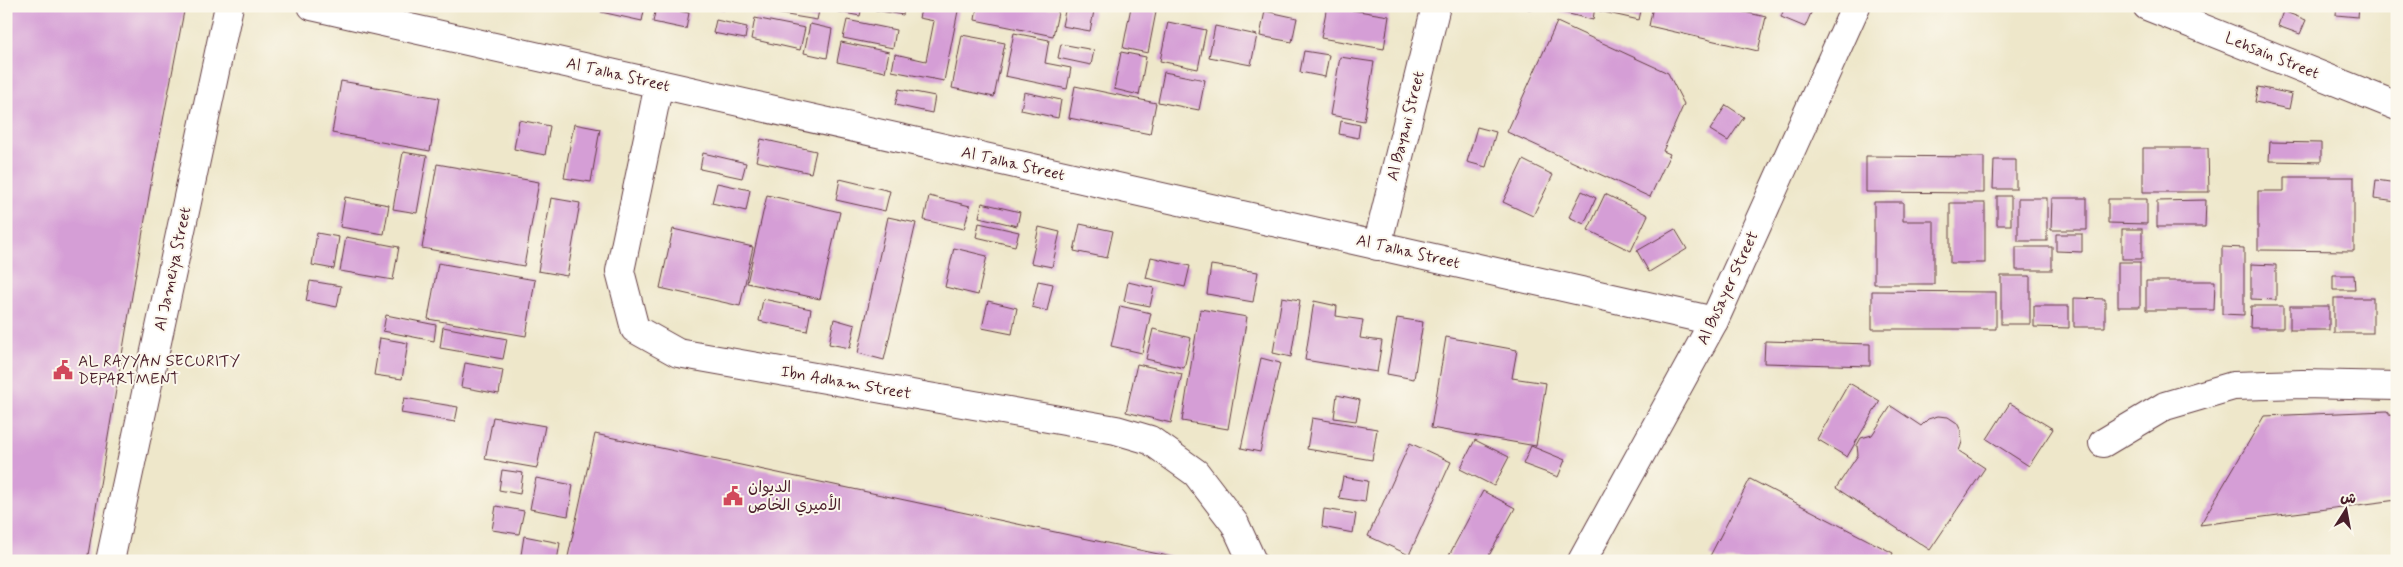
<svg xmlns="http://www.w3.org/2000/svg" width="2403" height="567" font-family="Mynerve,'Playpen Sans Arabic',sans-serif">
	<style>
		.building { fill: #d59ed6 }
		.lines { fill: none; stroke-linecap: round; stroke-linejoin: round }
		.minor-casing { stroke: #633d43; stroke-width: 30 }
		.minor { stroke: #fff; stroke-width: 28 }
		.labels { text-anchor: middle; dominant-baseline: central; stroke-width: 4; stroke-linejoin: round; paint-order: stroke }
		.street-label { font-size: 16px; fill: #4a1f2b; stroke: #fbf7ec }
		.poi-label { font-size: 16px; fill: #4a1f2b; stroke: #fbf7ec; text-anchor: start }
	</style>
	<rect width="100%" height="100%" fill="#fbf7ec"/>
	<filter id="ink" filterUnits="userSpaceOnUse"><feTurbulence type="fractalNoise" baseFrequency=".02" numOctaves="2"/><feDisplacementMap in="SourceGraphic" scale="10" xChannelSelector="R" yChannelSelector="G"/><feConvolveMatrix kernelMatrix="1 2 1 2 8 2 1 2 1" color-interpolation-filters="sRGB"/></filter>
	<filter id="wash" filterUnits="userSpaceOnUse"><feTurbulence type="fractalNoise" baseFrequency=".0096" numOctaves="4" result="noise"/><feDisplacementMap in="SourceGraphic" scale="20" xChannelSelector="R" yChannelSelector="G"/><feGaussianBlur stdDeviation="1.12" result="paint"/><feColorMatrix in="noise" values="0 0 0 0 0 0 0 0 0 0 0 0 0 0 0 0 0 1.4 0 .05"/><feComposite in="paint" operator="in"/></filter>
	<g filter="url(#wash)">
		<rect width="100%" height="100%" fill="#eee7ca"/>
		<g id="blocks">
			<g class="building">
				<path d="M6 6H185L152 178 87 561H6Z"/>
				<path d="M603 6H645L642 21 601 12Z"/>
				<path d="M708 6H724L723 10Z"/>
				<path d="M764 6H820L817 20 763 11Z"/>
				<path d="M830 6H862L860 16 829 10Z"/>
				<path d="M876 6H905L903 15 875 10Z"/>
				<path d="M922 6H959L944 81 892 71 895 54 926 61 934 21 919 18Z"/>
				<path d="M977 6 1059 8 1053 36 975 20Z"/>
				<path d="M1066 6H1095L1090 31 1062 26Z"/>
				<path d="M1149 6H1164V10Z"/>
				<path d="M1327 6 1389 16 1384 49 1321 38Z"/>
				<path d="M1519 6H1533L1532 10Z"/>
				<path d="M1537 6H1595L1593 20Z"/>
				<path d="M1600 6H1642L1639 20 1599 11Z"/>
				<path d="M1653 6H1718L1766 17 1758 51 1649 26Z"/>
				<path d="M1785 6H1814L1805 27 1781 17Z"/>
				<path d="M2337 6H2359L2358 17 2336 15Z"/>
				<path d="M656 7 689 13 686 29 653 22Z"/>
				<path d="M1131 7 1156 12 1148 53 1123 48Z"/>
				<path d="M1265 11 1297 18 1292 42 1260 36Z"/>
				<path d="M2283 11 2306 20 2300 34 2278 26Z"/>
				<path d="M755 18 805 28 800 50 751 39Z"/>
				<path d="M716 20 747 27 745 39 713 33Z"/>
				<path d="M847 20 896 30 893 48 843 38Z"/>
				<path d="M1168 22 1206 30 1198 69 1160 61Z"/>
				<path d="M1557 22 1668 73 1684 104 1663 151 1670 154 1650 197 1507 132Z"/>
				<path d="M810 24 832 29 827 58 804 53Z"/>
				<path d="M1215 26 1257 35 1251 65 1209 57Z"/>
				<path d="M1014 33 1049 40 1045 63 1071 68 1067 89 1005 76Z"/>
				<path d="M962 35 1005 43 994 97 952 88Z"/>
				<path d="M841 42 889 52 885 72 837 62Z"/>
				<path d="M1061 44 1094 50 1091 65 1058 58Z"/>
				<path d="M1304 51 1329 55 1325 77 1300 72Z"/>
				<path d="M1121 52 1146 57 1139 95 1114 89Z"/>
				<path d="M1340 57 1374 62 1364 121 1330 115Z"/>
				<path d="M1164 72 1205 80 1199 110 1158 102Z"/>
				<path d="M341 81 439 98 430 151 332 133Z"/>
				<path d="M1075 86 1156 103 1150 134 1069 118Z"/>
				<path d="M2258 87 2292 94 2289 109 2255 102Z"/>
				<path d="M899 89 935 96 932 113 895 105Z"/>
				<path d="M1024 92 1061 100 1058 118 1021 110Z"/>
				<path d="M1726 105 1744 117 1728 141 1710 130Z"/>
				<path d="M519 120 550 126 545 155 514 149Z"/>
				<path d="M1341 121 1360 125 1358 138 1339 134Z"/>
				<path d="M574 124 600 129 591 182 564 178Z"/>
				<path d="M1477 127 1496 132 1486 167 1467 162Z"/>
				<path d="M761 139 816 151 811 173 756 161Z"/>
				<path d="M2270 142 2321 143V162L2269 161Z"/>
				<path d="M2143 148H2208L2209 192H2143Z"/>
				<path d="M403 152 427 156 417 213 393 209Z"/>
				<path d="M703 153 746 163 742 178 700 169Z"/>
				<path d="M1866 156 1984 157V193L1866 192Z"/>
				<path d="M1523 160 1553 175 1533 216 1503 202Z"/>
				<path d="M1994 160H2016V189H1993Z"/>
				<path d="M437 164 539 182 524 266 422 248Z"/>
				<path d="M2284 177H2354V251L2258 250V191H2284Z"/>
				<path d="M840 179 890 191 885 211 836 200Z"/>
				<path d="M2376 180 2397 183V202L2374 199Z"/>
				<path d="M717 183 750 190 746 211 712 203Z"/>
				<path d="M1582 191 1596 198 1584 224 1569 217Z"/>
				<path d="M1605 194 1648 215 1631 251 1588 230Z"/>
				<path d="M767 195 840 212 820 299 747 283Z"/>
				<path d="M929 196 970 206 964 229 924 220Z"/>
				<rect x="1997" y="196" width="14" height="29"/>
				<path d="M345 197 389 205 384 234 340 227Z"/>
				<path d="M551 198 580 203 567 276 538 271Z"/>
				<rect x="2018" y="198" width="29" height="43"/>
				<path d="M2052 198H2087V230H2051Z"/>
				<path d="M2108 199H2147V224L2108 223Z"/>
				<path d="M2206 200 2205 227H2157V201Z"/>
				<path d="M1874 202H1903V221H1934V284H1874Z"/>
				<path d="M982 203 1020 212 1017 226 979 217Z"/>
				<rect x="1950" y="203" width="35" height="60"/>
				<path d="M888 217 916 223 884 360 858 353Z"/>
				<path d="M979 223 1019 232 1015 246 976 237Z"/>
				<path d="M1080 224 1113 231 1107 258 1074 251Z"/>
				<path d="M1039 227 1060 232 1052 267 1031 263Z"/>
				<path d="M673 229 753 247 740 306 660 288Z"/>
				<path d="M1675 229 1687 249 1649 272 1637 251Z"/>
				<rect x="2122" y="229" width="20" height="30"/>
				<path d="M317 233 339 237 334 269 312 265Z"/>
				<path d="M2056 234H2082V252L2056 251Z"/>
				<path d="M346 237 399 247 393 280 340 271Z"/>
				<rect x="2016" y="247" width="36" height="23"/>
				<path d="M2222 247 2244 248V315L2222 314Z"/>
				<path d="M954 248 987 256 978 295 945 287Z"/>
				<path d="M1151 257 1190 266 1185 287 1146 278Z"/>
				<rect x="2118" y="262" width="22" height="45"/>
				<path d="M438 263 535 280 526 336 428 319Z"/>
				<path d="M2251 264 2276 265V300L2251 299Z"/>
				<path d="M1211 265 1258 272 1253 302 1207 294Z"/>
				<path d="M2333 275H2354L2355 290H2333Z"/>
				<rect x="2001" y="276" width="29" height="48"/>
				<path d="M310 281 341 286 337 307 306 301Z"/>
				<path d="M1038 281 1053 284 1047 311 1032 307Z"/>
				<path d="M2146 281H2215L2214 310H2146Z"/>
				<path d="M1128 282 1154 288 1150 306 1124 301Z"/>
				<path d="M1872 291 1996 292V329H1872Z"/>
				<path d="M1282 297 1300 300 1291 357 1273 353Z"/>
				<path d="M2074 298 2105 299V327H2074Z"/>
				<rect x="2334" y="298" width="39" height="35"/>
				<path d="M763 299 811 309 807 331 759 321Z"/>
				<path d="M988 301 1017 308 1012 334 982 328Z"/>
				<path d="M1314 301 1337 306 1336 316 1363 320 1360 338 1382 341 1377 372 1305 360Z"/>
				<path d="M1120 306 1151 313 1142 353 1111 346Z"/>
				<path d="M2034 306H2069V328L2034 327Z"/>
				<path d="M2251 306H2283V328H2250Z"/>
				<rect x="2290" y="306" width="39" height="24"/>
				<path d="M1200 309 1247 317 1228 429 1182 421Z"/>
				<path d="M386 315 436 325 434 341 383 331Z"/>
				<path d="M1397 318 1423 322 1414 379 1387 374Z"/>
				<path d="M834 319 855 325 850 348 829 344Z"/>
				<path d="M443 327 507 339 503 359 440 348Z"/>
				<path d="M1153 329 1191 338 1184 368 1146 359Z"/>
				<path d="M1446 337 1517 350 1512 378 1546 383 1536 446 1431 428Z"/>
				<path d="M380 338 408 343 402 379 374 375Z"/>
				<path d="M1765 341 1870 344V366L1764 363Z"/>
				<path d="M1261 358 1280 363 1260 452 1241 448Z"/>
				<path d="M465 363 503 370 499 394 461 387Z"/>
				<path d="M1137 364 1182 374 1171 423 1126 412Z"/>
				<path d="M1849 383 1880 401 1847 457 1817 439Z"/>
				<path d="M1337 395 1360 400 1356 421 1334 418Z"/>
				<path d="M404 398 458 407 455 422 401 413Z"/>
				<path d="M2010 403 2053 429 2029 466 1987 439Z"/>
				<path d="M1891 406 1921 426 1928 419 1938 416 1948 417 1957 423 1961 431 1962 442 1959 451 1985 468 1930 550 1836 488 1858 455 1857 445 1861 438 1872 435Z"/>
				<path d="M2387 411 2397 423V500L2200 525 2264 416Z"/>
				<path d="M493 417 545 426 537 468 485 459Z"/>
				<path d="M1312 418 1377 429 1372 460 1307 449Z"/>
				<path d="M595 434 1177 558 1178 561H567Z"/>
				<path d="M1475 440 1509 457 1494 486 1460 469Z"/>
				<path d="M1410 443 1451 462 1409 555 1368 536Z"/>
				<path d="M1531 446 1565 460 1558 477 1523 464Z"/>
				<path d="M502 470 523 473 520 494 499 490Z"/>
				<path d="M1343 477 1368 481 1365 502 1339 498Z"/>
				<path d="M536 478 573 485 568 516 530 509Z"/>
				<path d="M1750 479 1893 553 1890 561H1719L1710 556Z"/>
				<path d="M1483 491 1515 508 1486 561H1446Z"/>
				<path d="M496 506 524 511 519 534 492 530Z"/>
				<path d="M1324 509 1356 514 1353 533 1322 527Z"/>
				<path d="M524 536 560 543 557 561H520Z"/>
				<path d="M1346 556 1359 560V561H1345Z"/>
			</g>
		</g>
	</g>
	<g filter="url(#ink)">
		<use href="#blocks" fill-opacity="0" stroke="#633d43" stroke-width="1"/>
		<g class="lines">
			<defs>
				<g id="minor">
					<path d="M312 6 1714 321"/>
					<path d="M2147 6 2397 106"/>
					<path d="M659 84 620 271 635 329 678 353 1116 430 1150 440 1196 473 1235 524 1252 561"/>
					<path d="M1377 246 1436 6"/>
					<path d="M2103 443 2165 406 2233 386 2302 384 2397 386"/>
					<path d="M110 561 229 6"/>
					<path d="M1582 561 1714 321 1856 6"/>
				</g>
			</defs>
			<use href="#minor" class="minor-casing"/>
			<use href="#minor" class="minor"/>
		</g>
	</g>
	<defs>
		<symbol id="civic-bare" viewBox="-9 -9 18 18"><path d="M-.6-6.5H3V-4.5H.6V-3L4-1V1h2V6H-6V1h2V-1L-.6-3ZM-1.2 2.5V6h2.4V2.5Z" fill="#d1495b" stroke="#fbf7ec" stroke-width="2.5" paint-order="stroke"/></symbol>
	</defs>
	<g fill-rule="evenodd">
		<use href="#civic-bare" x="49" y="356" width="28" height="28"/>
		<use href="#civic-bare" x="719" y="482" width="28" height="28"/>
	</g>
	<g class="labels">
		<g class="street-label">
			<text transform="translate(2272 56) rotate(22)">Lehsain Street</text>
			<text transform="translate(618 75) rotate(13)">Al Talha Street</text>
			<text transform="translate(1406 126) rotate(-76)">Al Bayani Street</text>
			<text transform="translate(1013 164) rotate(13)">Al Talha Street</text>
			<text transform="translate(1408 252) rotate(13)">Al Talha Street</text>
			<text transform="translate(173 269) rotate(-78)">Al Jameiya Street</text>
			<text transform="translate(1728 288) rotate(-65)">Al Busayer Street</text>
			<text transform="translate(846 383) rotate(10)">Ibn Adham Street</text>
		</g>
		<g class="poi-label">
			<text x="78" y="361">AL RAYYAN SECURITY<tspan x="78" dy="18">DEPARTMENT</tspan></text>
			<text x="748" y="487">الديوان<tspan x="748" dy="18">الأميري الخاص</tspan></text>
		</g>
	</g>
	<rect width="2403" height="567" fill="none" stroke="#fbf7ec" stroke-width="25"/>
	<g transform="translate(2346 510) rotate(11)" stroke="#fbf7ec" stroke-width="4" paint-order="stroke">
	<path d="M0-4L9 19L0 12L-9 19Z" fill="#4a1f2b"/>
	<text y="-8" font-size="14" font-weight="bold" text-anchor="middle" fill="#4a1f2b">ش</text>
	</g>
</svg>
